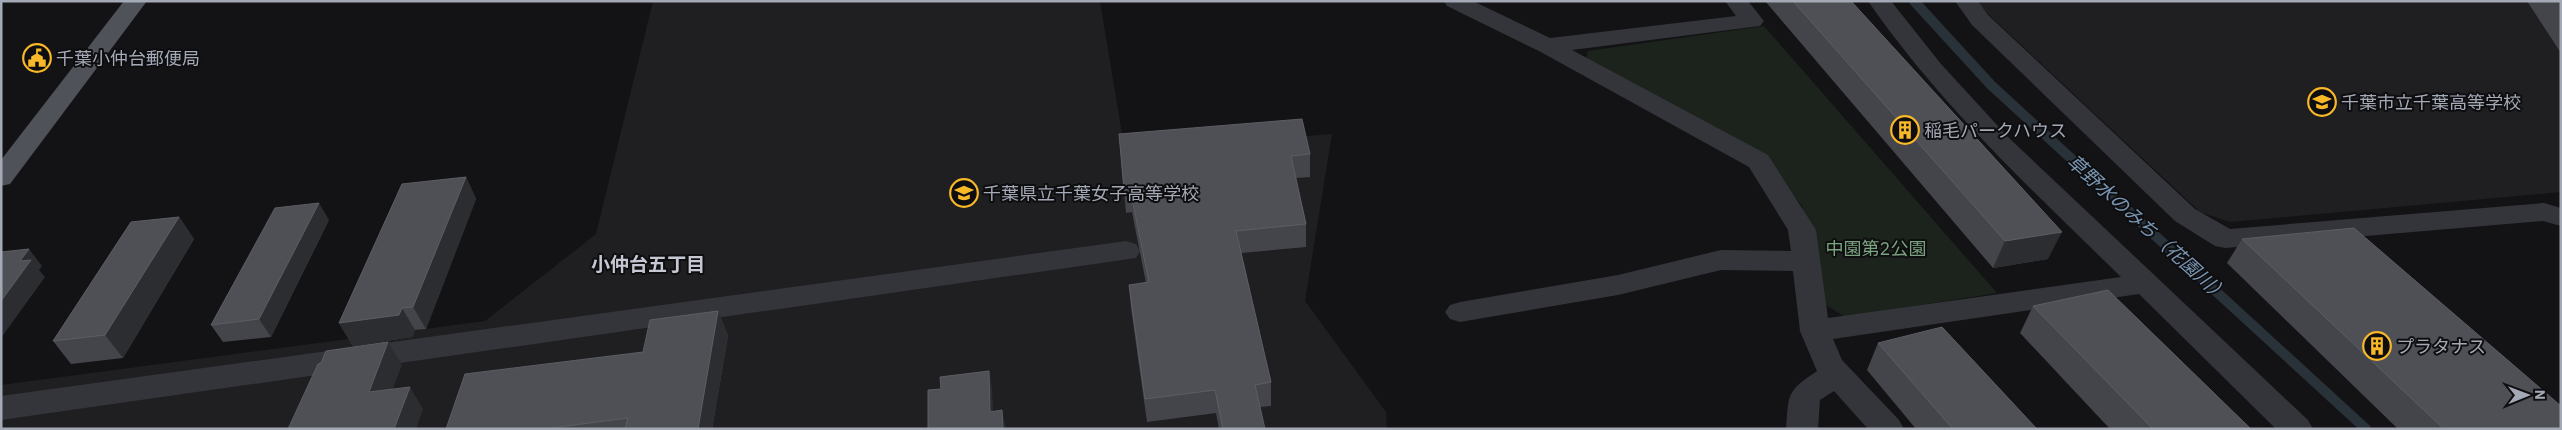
<svg xmlns="http://www.w3.org/2000/svg" width="2562" height="430" font-family="'IBM Plex Sans','Noto Sans JP',sans-serif">
	<style>
		.built { fill: #1f1f22 }
		.green { fill: #1b231c }
		.lines { fill: none; stroke-linecap: round; stroke-linejoin: round }
		.stream { stroke: #293239; stroke-width: 10 }
		.minor { fill: #34353a; fill-rule: evenodd }
		.major { fill: #505259; fill-rule: evenodd }
		.wall { fill: #44454a }
		.shaded-wall { fill: #2c2d30 }
		.building { fill: #4f5056; stroke: #5c5e65 }
		.labels { text-anchor: middle; dominant-baseline: central; stroke-width: 4; stroke-linejoin: round; paint-order: stroke }
		.poi-label { font-size: 18px; fill: #a4a9b6; stroke: #0e0e10; text-anchor: start }
		.park-label { font-size: 18px; fill: #7aa27e; stroke: #0e0e10 }
		.water-label { font-size: 19px; font-style: italic; fill: #7a96b3; stroke: #0e0e10 }
		.neighbourhood-label { font-size: 19px; font-weight: bold; fill: #c5c8d2; stroke: #0e0e10 }
	</style>
	<rect width="100%" height="100%" fill="#131315"/>
	<g class="built">
		<path d="M653 1H1100L1125 151 1332 134 1305 301 1386 412 1387 429H1V385L485 321 596 234Z"/>
		<path d="M1978 1H2561V192L2230 222 2200 212 1986 12Z"/>
	</g>
	<path class="green" d="M1764 26 1997 293 1845 317 1826 305 1802 206 1761 154 1586 59 1588 51Z"/>
	<g class="lines">
		<path class="stream" d="M1914 1 1991 85 2366 429"/>
		<g class="minor">
			<path d="M1444 1H1473L1550 38 1736 16 1725 1H1748L1764 21 1760 26 1572 50 1768 155 1816 230 1828 318 2121 277C2032 190 1939 104 1868 1H1891L1941 64 2008 137 2308 420 2313 429H2276L2139 294 1833 339 1842 360 1899 420 1904 429H1868L1834 391 1820 400 1818 429H1786C1789 393 1786 392 1817 371L1800 331 1793 271 1721 270 1618 295 1460 322 1450 319 1445 312 1450 305 1460 302 1618 275 1721 250 1791 251 1788 230 1749 167 1539 51 1447 6Z"/>
			<path d="M1955 1H1978L1988 15 2195 209 2230 229 2544 203 2561 208V226L2543 221 2225 248 2215 246 2175 221 1972 25Z"/>
			<path d="M1126 241 1136 244 1140 251 1136 258 1 420V396Z"/>
		</g>
		<path class="major" d="M124 1H147L10 184 1 186V160Z"/>
	</g>
	<g class="wall">
		<path d="M1765 1H1851L2048 259 1993 268Z"/>
		<path d="M2527 1H2561V53Z"/>
		<path d="M1119 134 1310 154V177L1296 178 1306 224V247L1241 253 1271 382V406L1260 407 1265 429H1219L1216 413 1147 422 1131 308 1129 285 1146 283 1132 212 1126 213Z"/>
		<path d="M466 177 476 199 426 329 415 330 412 337 353 346 339 323Z"/>
		<path d="M179 217 194 239 123 358 71 364 53 341Z"/>
		<path d="M329 220 271 337 223 342 211 325Z"/>
		<path d="M2242 239 2561 429H2398L2227 263Z"/>
		<path d="M2033 306 2251 429H2110L2020 333Z"/>
		<path d="M718 311 728 336 712 429H446L643 352Z"/>
		<path d="M1878 343 2037 429H1916L1867 370Z"/>
	</g>
	<g class="shaded-wall">
		<path d="M466 177 476 199 426 329 413 307Z"/>
		<path d="M319 203 329 220 271 337 259 319Z"/>
		<path d="M179 217 194 239 123 358 105 335Z"/>
		<path d="M2062 232 2048 259 1993 268 2005 241Z"/>
		<path d="M29 249 42 266 39 270 45 277 1 338V301L20 261Z"/>
		<path d="M402 308 415 330 412 337 353 346 339 323Z"/>
		<path d="M718 311 728 336 712 429H698Z"/>
		<path d="M388 342 402 365 383 414 369 392Z"/>
		<path d="M989 371 992 388 994 429 990 412Z"/>
		<path d="M410 387 423 409 416 429H394Z"/>
		<path d="M1002 410 1006 429H1003Z"/>
	</g>
	<g class="building">
		<path d="M1793 1H1851L2062 232 2005 241Z"/>
		<path d="M1302 119 1310 154 1291 156 1306 224 1236 231 1271 382 1255 385 1265 429H1223L1215 390 1145 399 1129 285 1149 282 1130 189 1124 190 1119 134Z"/>
		<path d="M466 177 413 307 402 308 399 315 339 323 402 184Z"/>
		<path d="M319 203 259 319 211 325 275 208Z"/>
		<path d="M179 217 105 335 53 341 131 222Z"/>
		<path d="M2354 228 2561 406V429H2444L2242 239Z"/>
		<path d="M29 249 20 261 31 260 1 301V252Z"/>
		<path d="M2108 290 2251 429H2153L2033 306Z"/>
		<path d="M718 311 698 429H625L628 418 544 429H446L465 374 643 352 650 320Z"/>
		<path d="M1942 327 2037 429H1953L1878 343Z"/>
		<path d="M388 342 369 392 410 387 394 429H288L318 364 321 363 326 351Z"/>
		<path d="M989 371 990 412 1002 410 1003 429H928V390L941 389 940 377Z"/>
	</g>
	<defs>
		<symbol id="civic-ring" viewBox="-11 -11 22 22"><circle r="9.5" fill="#0e0e10" stroke="#f9b828" stroke-width="1.5"/><path d="M-.6-6.5H3V-4.5H.6V-3L4-1V1h2V6H-6V1h2V-1L-.6-3ZM-1.2 2.5V6h2.4V2.5Z" fill="#f9b828"/></symbol>
		<symbol id="school-ring" viewBox="-11 -11 22 22"><circle r="9.5" fill="#0e0e10" stroke="#f9b828" stroke-width="1.5"/><path d="M0-5L7-2L0 1L-7-2ZM-4 1L0 2.5L4 1V4Q0 6-4 4Z" fill="#f9b828"/></symbol>
		<symbol id="building-ring" viewBox="-11 -11 22 22"><circle r="9.5" fill="#0e0e10" stroke="#f9b828" stroke-width="1.5"/><path d="M-4-6H4V6H1V3H-1V6H-4ZM-2.5-4.3h1.7v1.8h-1.7ZM.8-4.3h1.7v1.8H.8ZM-2.5-1h1.7V.8h-1.7ZM.8-1h1.7V.8H.8Z" fill="#f9b828"/></symbol>
	</defs>
	<g fill-rule="evenodd">
		<use href="#civic-ring" x="21" y="42" width="32" height="32"/>
		<use href="#school-ring" x="2306" y="86" width="32" height="32"/>
		<use href="#building-ring" x="1889" y="114" width="32" height="32"/>
		<use href="#school-ring" x="948" y="177" width="32" height="32"/>
		<use href="#building-ring" x="2361" y="330" width="32" height="32"/>
	</g>
	<g class="labels">
		<g class="poi-label">
			<text x="56" y="58">千葉小仲台郵便局</text>
			<text x="2341" y="102">千葉市立千葉高等学校</text>
			<text x="1924" y="130">稲毛パークハウス</text>
			<text x="983" y="193">千葉県立千葉女子高等学校</text>
			<text x="2396" y="346">プラタナス</text>
		</g>
		<g class="park-label">
			<text x="1876" y="248">中園第2公園</text>
		</g>
		<g class="water-label">
			<text transform="translate(2148 228) rotate(42)">草野水のみち（花園川）</text>
		</g>
		<g class="neighbourhood-label">
			<text x="648" y="264">小仲台五丁目</text>
		</g>
	</g>
	<rect width="2562" height="430" fill="none" stroke="#a4a9b6" stroke-width="5"/>
	<g transform="translate(2527 395) rotate(89)" stroke="#0e0e10" stroke-width="4" paint-order="stroke">
	<path d="M0-4L9 19L0 12L-9 19Z" fill="#a4a9b6"/>
	<text y="-8" font-size="14" font-weight="bold" text-anchor="middle" fill="#a4a9b6">N</text>
	</g>
</svg>
